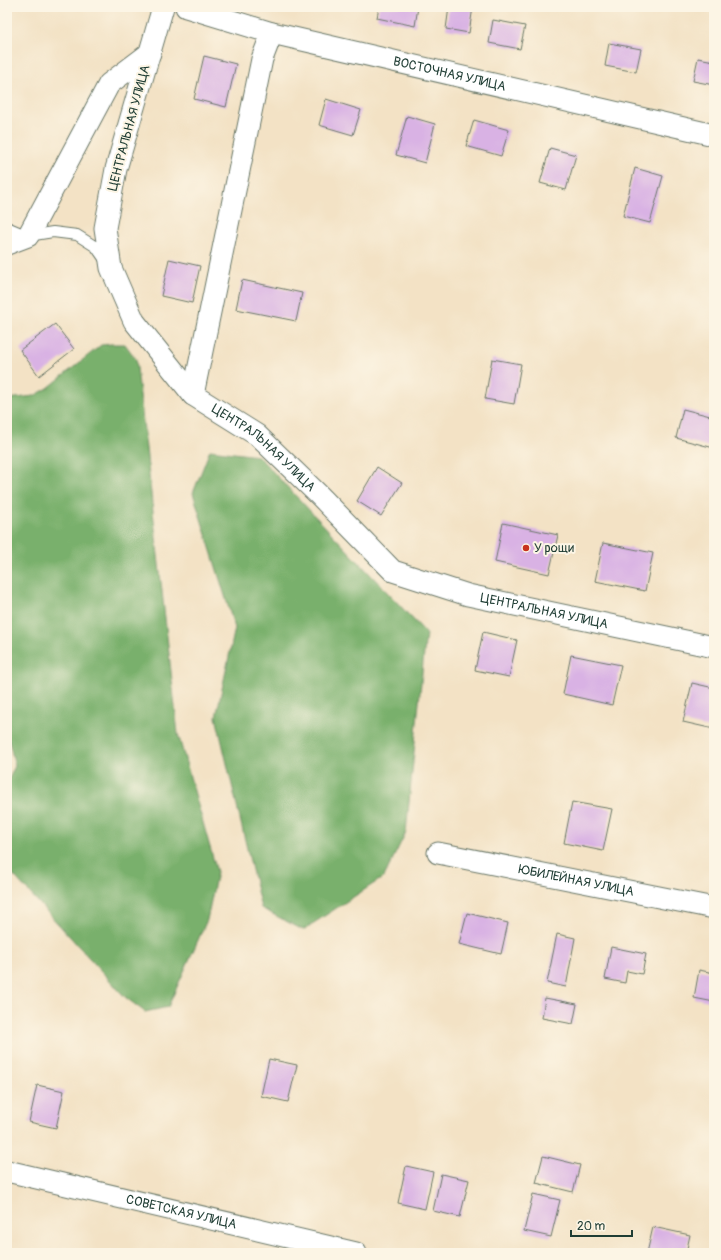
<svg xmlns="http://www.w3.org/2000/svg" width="721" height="1260" font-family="Pangolin,sans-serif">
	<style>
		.forest { fill: #79b06c; stroke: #4c7650 }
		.building { fill: #d9b2e4 }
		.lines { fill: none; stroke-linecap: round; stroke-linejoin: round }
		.lane-casing { stroke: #697767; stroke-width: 12 }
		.street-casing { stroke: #697767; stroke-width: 23 }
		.lane { stroke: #fff; stroke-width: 10 }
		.street { stroke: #fff; stroke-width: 21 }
		.poi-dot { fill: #c8321e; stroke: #fcf5e5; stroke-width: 1.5 }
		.labels { text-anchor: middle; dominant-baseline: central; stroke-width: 4; stroke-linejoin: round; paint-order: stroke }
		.street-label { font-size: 13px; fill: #1f3d34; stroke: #fcf5e5 }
		.poi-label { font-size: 13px; fill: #1f3d34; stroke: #fcf5e5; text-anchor: start }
	</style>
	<rect width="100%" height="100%" fill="#fcf5e5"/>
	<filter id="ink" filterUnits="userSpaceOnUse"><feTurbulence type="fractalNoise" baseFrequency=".025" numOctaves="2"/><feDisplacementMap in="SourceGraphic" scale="8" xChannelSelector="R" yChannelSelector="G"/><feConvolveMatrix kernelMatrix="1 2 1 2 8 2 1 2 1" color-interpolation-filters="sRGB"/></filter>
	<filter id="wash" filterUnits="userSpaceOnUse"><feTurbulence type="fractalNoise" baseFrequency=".012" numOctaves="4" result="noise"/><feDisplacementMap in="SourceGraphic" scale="16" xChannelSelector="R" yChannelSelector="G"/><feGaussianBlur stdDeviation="0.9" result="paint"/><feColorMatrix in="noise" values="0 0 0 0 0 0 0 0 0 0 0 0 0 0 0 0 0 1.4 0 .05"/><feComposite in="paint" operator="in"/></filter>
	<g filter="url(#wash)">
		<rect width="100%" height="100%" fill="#f3e2c5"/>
		<g class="forest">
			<path d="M111 344H125L136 359 178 734 217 872 207 920 168 1007 145 1012 125 997 7 868V783L15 766 7 733V399L34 396 48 388 101 345Z"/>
			<path d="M210 450 258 456 426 633 406 832 384 877 303 930 261 908 216 717 235 628 193 493Z"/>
		</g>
		<g id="blocks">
			<g class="building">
				<path d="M379 7H418L415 26 377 18Z"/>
				<path d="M449 7H473L469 33 446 29Z"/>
				<path d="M493 20 525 26 520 49 489 43Z"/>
				<path d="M609 43 641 49 636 72 605 66Z"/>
				<path d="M204 56 236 64 226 107 194 99Z"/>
				<path d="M698 58 714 61V85L693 81Z"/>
				<path d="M326 99 361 110 353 135 319 125Z"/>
				<path d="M407 116 435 124 425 163 396 155Z"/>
				<path d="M474 120 509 130 501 156 466 146Z"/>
				<path d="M550 148 576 155 566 190 540 183Z"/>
				<path d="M635 168 663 176 650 223 623 216Z"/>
				<path d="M169 259 200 266 192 303 161 296Z"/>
				<path d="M242 280 302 293 296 321 236 309Z"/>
				<path d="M55 324 74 349 39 376 20 350Z"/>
				<path d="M492 359 521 364 514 404 485 399Z"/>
				<path d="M683 409 714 417V448L676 438Z"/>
				<path d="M377 467 402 483 381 516 357 501Z"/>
				<path d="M503 523 558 535 549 574 495 562Z"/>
				<path d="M603 543 653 553 645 591 595 581Z"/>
				<path d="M483 632 517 640 509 677 475 670Z"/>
				<path d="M571 655 621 665 612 705 563 694Z"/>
				<path d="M692 683 714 688V729L683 722Z"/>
				<path d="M572 802 612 809 603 851 564 843Z"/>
				<path d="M467 913 508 923 501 954 459 944Z"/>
				<path d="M557 934 575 938 566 987 547 983Z"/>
				<path d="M611 947 646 954 642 974 627 971 625 983 605 979Z"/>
				<path d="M699 970 714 973V1002L694 998Z"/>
				<path d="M545 998 577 1004 573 1024 542 1018Z"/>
				<path d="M269 1059 297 1065 288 1102 261 1096Z"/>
				<path d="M37 1085 64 1091 56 1128 29 1122Z"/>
				<path d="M543 1156 580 1165 573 1192 536 1183Z"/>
				<path d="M406 1166 433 1172 425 1209 398 1203Z"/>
				<path d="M441 1174 469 1180 460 1217 433 1211Z"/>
				<path d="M533 1194 560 1200 551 1237 524 1231Z"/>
				<path d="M653 1227 690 1235 686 1253H647Z"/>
			</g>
		</g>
	</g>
	<g filter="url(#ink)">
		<use href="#blocks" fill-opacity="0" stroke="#697767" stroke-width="1"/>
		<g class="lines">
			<defs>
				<path id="lane" d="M7 227 28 236 53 232 77 235 96 247 105 260"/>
				<g id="street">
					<path id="s1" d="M163 7 116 169 105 228 111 268 134 321 193 395 257 435 319 495 393 571 468 595 714 647"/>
					<path id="s2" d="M186 7 272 33 714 135"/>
					<path d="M7 244 28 236 109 84 150 53"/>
					<path d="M193 395 262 59 272 33"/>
					<path id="s3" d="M438 853 714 908"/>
					<path id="s4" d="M7 1171 356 1253"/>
				</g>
			</defs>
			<use href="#lane" class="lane-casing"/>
			<use href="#street" class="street-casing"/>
			<use href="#lane" class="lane"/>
			<use href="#street" class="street"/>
		</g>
	</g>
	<circle class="poi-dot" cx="526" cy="548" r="4"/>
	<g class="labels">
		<g class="street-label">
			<text stroke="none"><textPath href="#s2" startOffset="272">ВОСТОЧНАЯ УЛИЦА</textPath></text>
			<text transform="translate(129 128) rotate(-75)">ЦЕНТРАЛЬНАЯ УЛИЦА</text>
			<text stroke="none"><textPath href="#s1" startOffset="510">ЦЕНТРАЛЬНАЯ УЛИЦА</textPath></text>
			<text stroke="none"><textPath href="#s1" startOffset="846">ЦЕНТРАЛЬНАЯ УЛИЦА</textPath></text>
			<text stroke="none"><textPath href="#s3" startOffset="141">ЮБИЛЕЙНАЯ УЛИЦА</textPath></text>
			<text stroke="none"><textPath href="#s4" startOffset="179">СОВЕТСКАЯ УЛИЦА</textPath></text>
		</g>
		<g class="poi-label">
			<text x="534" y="548">У рощи</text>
		</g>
	</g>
	<rect width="721" height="1260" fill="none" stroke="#fcf5e5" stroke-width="24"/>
	<path d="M571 1230v6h61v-6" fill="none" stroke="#1f3d34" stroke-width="2"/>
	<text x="577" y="1230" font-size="12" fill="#1f3d34" stroke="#fcf5e5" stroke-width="3" paint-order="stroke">20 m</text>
</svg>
